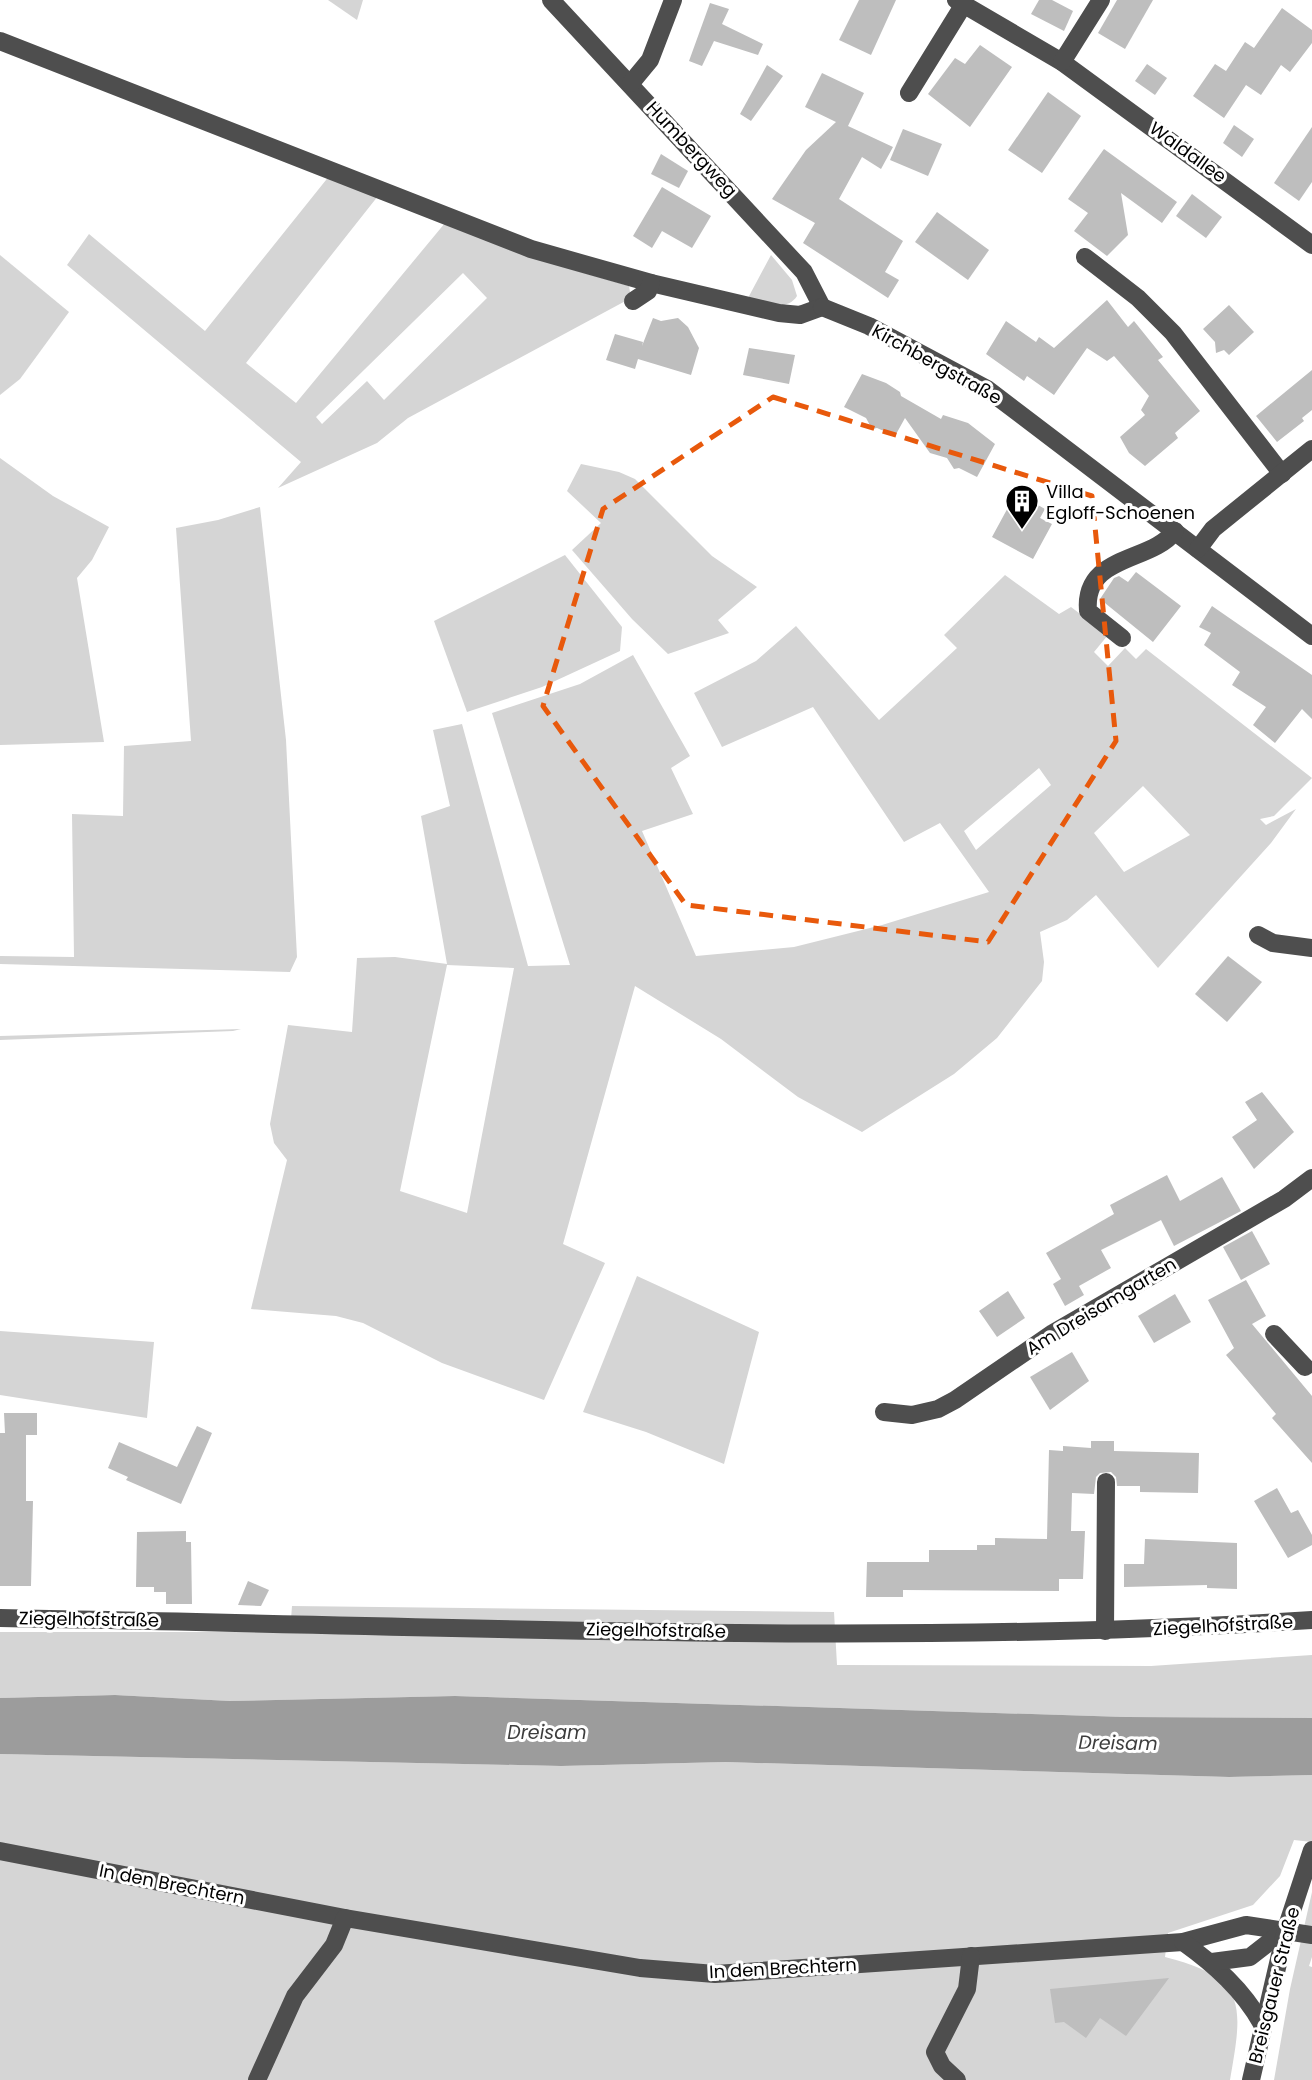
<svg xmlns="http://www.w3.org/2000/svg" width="1312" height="2080" font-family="Poppins,sans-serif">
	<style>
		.green { fill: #d5d5d5; fill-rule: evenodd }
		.water { fill: #9c9c9c }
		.building { fill: #bebebe }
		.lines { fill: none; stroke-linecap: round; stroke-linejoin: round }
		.minor { stroke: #4e4e4e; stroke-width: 18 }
		.marked { fill: none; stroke: #e8590c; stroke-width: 5; stroke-dasharray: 14 9; stroke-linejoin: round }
		.labels { text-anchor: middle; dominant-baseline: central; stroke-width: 6; stroke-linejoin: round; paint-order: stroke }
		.street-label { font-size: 18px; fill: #000; stroke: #fff }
		.poi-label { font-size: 18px; fill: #000; stroke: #fff; text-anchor: start }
		.water-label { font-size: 19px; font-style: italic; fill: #3d3d3d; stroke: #fff }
	</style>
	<rect width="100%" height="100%" fill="#fff"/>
	<g class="green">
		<path d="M328 0H363L357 20Z"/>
		<path d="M330 175 378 196 246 363 296 403 445 223 530 257 629 286 631 298 408 418 377 443 278 488 301 462 67 265 89 234 205 331ZM463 273 487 298 384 400 367 381 322 424 316 417Z"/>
		<path d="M0 255 69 312 20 379 0 395Z"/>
		<path d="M771 255 792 280 797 296C786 313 764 302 748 298Z"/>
		<path d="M0 458 53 496 109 527 92 560 77 578 104 742 0 745Z"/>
		<path d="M581 464 619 472 635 479 712 556 757 587 718 620 729 633 668 654 632 619 572 550 601 523 567 491Z"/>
		<path d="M260 507 286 740 297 957 290 972 0 964V956L74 957 72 814 123 816 124 746 191 741 176 528 218 520Z"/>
		<path d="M565 555 622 627 620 651 542 687 467 712 434 621Z"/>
		<path d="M1005 575 1059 614 1071 607 1108 635 1094 652 1108 666 1125 648 1136 659 1146 649 1312 778 1274 816 1260 819 1266 825 1296 809 1271 843 1158 968 1096 895 1067 920 1040 932 1044 962 1042 981 997 1038 954 1074 862 1132 798 1097 721 1039 635 986 563 1244 605 1263 544 1400 442 1363 363 1323 336 1316 251 1309 287 1160 274 1143 270 1124 288 1025 352 1032 357 958 395 957 447 964 421 816 450 806 433 730 462 724 528 966 570 965 492 713 580 684 633 655 690 756 671 768 693 814 642 831 696 956 794 947 882 925 989 892 940 823 904 842 813 707 722 747 694 693 756 661 796 626 879 720 957 648 944 635ZM1039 768 1051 785 976 850 964 831ZM1143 786 1190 835 1124 872 1094 833ZM447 965 514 968 467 1213 400 1191Z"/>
		<path d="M241 1029 233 1031 0 1040V1036Z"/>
		<path d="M637 1276 759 1332 724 1464 646 1432 583 1412Z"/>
		<path d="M0 1331 154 1342 147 1418 0 1395Z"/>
		<path d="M292 1606 834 1612 837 1665 1151 1666 1312 1655V1718L1125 1717 455 1696 230 1701 115 1695 0 1698V1632H290Z"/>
		<path d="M0 1754 561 1766 726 1762 1229 1777 1312 1775V1842L1294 1840 1280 1876 1253 1905 1168 1933 1165 1957C1248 1978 1243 2005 1230 2080H0Z"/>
		<path d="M1312 1892V1957L1309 1966 1312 1967V2080H1274L1290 1989Z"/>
	</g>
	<path class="water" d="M115 1695 230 1701 455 1696 1125 1717 1312 1718V1775L1229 1777 726 1762 561 1766 0 1754V1698Z"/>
	<g class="building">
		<path d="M859 0H896L871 55 839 40Z"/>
		<path d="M1039 0H1052L1073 11 1064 31 1031 14Z"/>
		<path d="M1117 0H1153L1125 49 1098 33Z"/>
		<path d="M710 3 729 9 722 24 763 44 758 55 714 41 702 66 689 61Z"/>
		<path d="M1282 8 1312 30V43L1290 72 1281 65 1261 95 1246 85 1224 118 1193 96 1215 64 1226 71 1245 42 1254 48Z"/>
		<path d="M980 45 1012 67 970 127 928 94 955 58 965 64Z"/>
		<path d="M1147 64 1167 78 1155 95 1135 81Z"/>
		<path d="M767 65 783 76 751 121 740 114Z"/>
		<path d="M822 73 864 93 848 126 893 147 881 169 862 157 839 199 903 241 885 272 899 280 888 298 803 243 815 223 772 199 806 150 836 122 805 107Z"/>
		<path d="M1048 92 1081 116 1042 173 1008 150Z"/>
		<path d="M1234 125 1254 139 1242 157 1223 143Z"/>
		<path d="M1312 127V182L1299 201 1274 183Z"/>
		<path d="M903 129 942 144 928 176 890 160Z"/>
		<path d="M1104 149 1177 202 1162 223 1121 193 1128 235 1107 256 1074 231 1088 213 1068 199Z"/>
		<path d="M661 154 688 171 679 188 651 174Z"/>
		<path d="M662 187 711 216 692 248 662 231 652 248 633 236Z"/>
		<path d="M1192 194 1222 217 1206 238 1176 216Z"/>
		<path d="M937 212 989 250 968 280 915 242Z"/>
		<path d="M1107 300 1128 327 1134 321 1163 357 1158 360 1200 411 1175 433 1178 438 1145 466 1129 453 1120 437 1145 415 1141 410 1149 396 1114 356 1107 361 1087 348 1054 395 1027 376 1024 381 986 354 1006 321 1036 342 1039 337 1054 348Z"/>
		<path d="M1229 305 1254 332 1229 355 1224 350 1216 353 1215 342 1203 329Z"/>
		<path d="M653 318 661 321 678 318 688 327 699 348 691 375 638 359 635 369 606 360 615 334 643 342 642 346Z"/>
		<path d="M749 348 795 355 789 384 743 375Z"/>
		<path d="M1312 370V410L1302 418 1304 421 1277 442 1256 416Z"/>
		<path d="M862 374 886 383 900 392 901 396 941 419 943 415 968 423 995 444 977 477 959 468 954 469 947 458 930 453 905 418 895 436 877 428 872 429 866 418 844 407Z"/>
		<path d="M1029 500 1045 509 1040 518 1052 524 1033 559 992 537 1011 502 1024 509Z"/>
		<path d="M1136 572 1181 606 1153 642 1100 599 1114 578 1119 576 1128 582Z"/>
		<path d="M1212 606 1312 675V719L1302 709 1275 743 1253 725 1266 707 1232 685 1240 672 1204 645 1211 633 1199 627Z"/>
		<path d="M1228 956 1262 982 1227 1022 1195 994Z"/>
		<path d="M1262 1092 1294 1132 1254 1169 1232 1137 1257 1120 1245 1102Z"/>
		<path d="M1167 1175 1180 1201 1222 1177 1241 1211 1174 1246 1161 1220 1101 1250 1111 1268 1079 1286 1084 1295 1065 1306 1053 1284 1061 1279 1046 1253 1114 1214 1110 1205Z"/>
		<path d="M1252 1231 1270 1264 1241 1280 1223 1247Z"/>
		<path d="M1246 1280 1266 1316 1252 1324 1312 1396V1463L1272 1418 1276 1414 1226 1355 1234 1348 1208 1300Z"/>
		<path d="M1008 1291 1025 1318 997 1337 979 1311Z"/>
		<path d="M1175 1294 1191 1322 1154 1343 1138 1316Z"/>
		<path d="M1072 1352 1089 1381 1050 1410 1030 1377Z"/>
		<path d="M4 1413H37V1435H26V1501H33L31 1586H0V1433H5Z"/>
		<path d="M197 1426 212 1433 181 1504 126 1480 128 1477 108 1468 119 1442 177 1467Z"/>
		<path d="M1091 1441H1114V1451L1199 1453 1198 1493 1140 1492V1486H1117L1116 1477 1111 1472 1100 1473 1096 1477 1094 1494 1072 1493 1071 1531H1085L1083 1579H1059V1591L903 1590V1597H866L867 1562H929V1550H977V1545H995V1538L1047 1539 1049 1450 1063 1451V1446L1091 1448Z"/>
		<path d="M1277 1488 1291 1513 1298 1510 1312 1535V1545L1288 1558 1254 1501Z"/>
		<path d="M186 1531V1542H191L192 1604H166V1592H154V1587H136L137 1532Z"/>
		<path d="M1145 1539 1237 1543V1589L1207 1588V1585L1124 1587V1564H1144Z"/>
		<path d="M248 1581 269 1590 261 1606 238 1605Z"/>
		<path d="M1169 1978 1126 2036 1100 2018 1086 2038 1064 2022 1055 2023 1050 1989Z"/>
	</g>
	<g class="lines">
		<g class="minor">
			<path d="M551 0 804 272 822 307"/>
			<path d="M956 0 1062 62 1312 245"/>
			<path d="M0 41 531 249 651 283 779 313 800 315 822 307"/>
			<path d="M1062 62 1101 0"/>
			<path d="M631 83 650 60 673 0"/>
			<path d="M909 93 964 4"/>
			<path d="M1085 257 1138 298 1173 333 1282 474"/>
			<path d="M633 301 648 291 651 283"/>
			<path d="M822 307 869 326 987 389 1312 636"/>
			<path d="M1198 549 1213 529 1312 449"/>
			<path d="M1122 638 1088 611C1083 554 1151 563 1175 531"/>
			<path d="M1258 935 1273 943 1312 948"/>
			<path d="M1274 1334 1305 1367"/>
			<path d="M884 1412 912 1415 938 1409 955 1400 1053 1333 1284 1199 1312 1178"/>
			<path d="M0 1618C437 1625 876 1648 1312 1620"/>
			<path d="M1105 1631 1106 1482"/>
			<path d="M0 1851 345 1918 640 1968 715 1974 1183 1942 1246 1925 1312 1935"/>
			<path d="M1183 1942C1215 1965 1243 1990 1262 2024"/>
			<path d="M1212 1962 1250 1957 1286 1929"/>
			<path d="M257 2080 295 1996 334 1945 345 1918"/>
			<path d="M957 2080 942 2066 935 2052 967 1989 971 1956"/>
			<path d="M1251 2080 1286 1929 1312 1850"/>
		</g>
	</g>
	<path class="marked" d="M773 397 1092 496 1116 741 988 942 686 905 543 706 603 509Z"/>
	<defs>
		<symbol id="building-pin" viewBox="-11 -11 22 30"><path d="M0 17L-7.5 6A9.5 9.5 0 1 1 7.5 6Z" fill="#000" stroke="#fff"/><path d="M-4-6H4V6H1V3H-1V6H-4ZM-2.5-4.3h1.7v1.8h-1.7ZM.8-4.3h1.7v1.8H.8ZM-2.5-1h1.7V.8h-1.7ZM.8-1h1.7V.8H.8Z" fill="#fff"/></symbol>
	</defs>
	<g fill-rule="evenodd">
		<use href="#building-pin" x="1003" y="482" width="38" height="52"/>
	</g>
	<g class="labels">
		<g class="street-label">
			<text transform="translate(692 149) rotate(47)">Humbergweg</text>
			<text transform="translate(1188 152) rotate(36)">Waldallee</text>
			<text transform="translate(937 364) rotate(29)">Kirchbergstraße</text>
			<text transform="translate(1101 1306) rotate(-31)">Am Dreisamgarten</text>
			<text transform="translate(89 1619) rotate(1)">Ziegelhofstraße</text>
			<text transform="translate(1223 1625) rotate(-3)">Ziegelhofstraße</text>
			<text transform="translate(656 1630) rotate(1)">Ziegelhofstraße</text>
			<text transform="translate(172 1884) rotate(11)">In den Brechtern</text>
			<text transform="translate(783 1968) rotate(-3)">In den Brechtern</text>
			<text transform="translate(1274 1985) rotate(-76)">Breisgauer Straße</text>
		</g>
		<g class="poi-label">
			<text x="1046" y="491">Villa<tspan x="1046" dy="21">Egloff-Schoenen</tspan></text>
		</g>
		<g class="water-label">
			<text x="547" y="1732">Dreisam</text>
			<text transform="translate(1118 1743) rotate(1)">Dreisam</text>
		</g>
	</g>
</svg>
